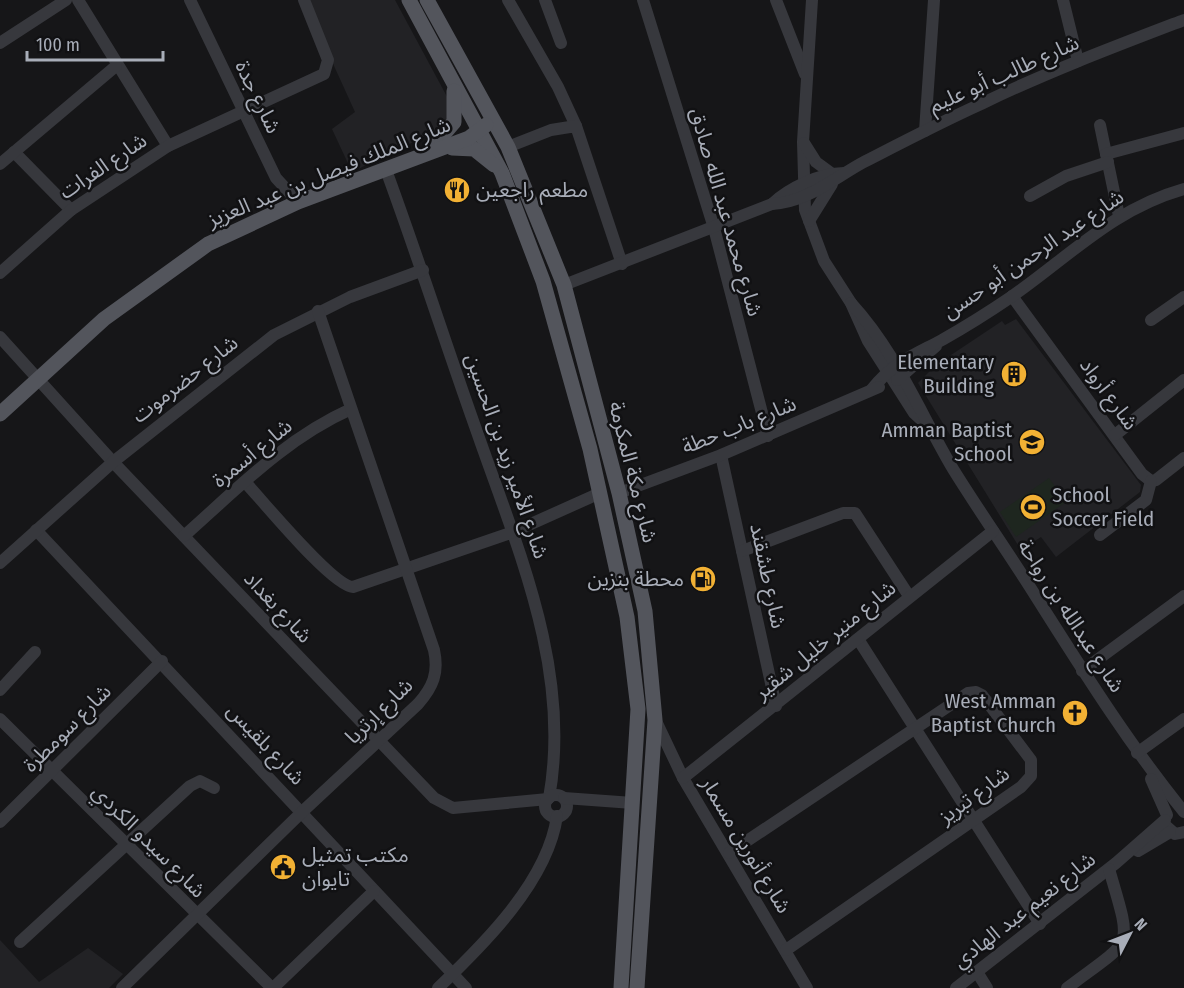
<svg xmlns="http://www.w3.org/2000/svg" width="1184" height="988" font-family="'Fira Sans Condensed','Noto Sans Arabic',sans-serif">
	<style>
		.built { fill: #222225 }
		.green { fill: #1e261f }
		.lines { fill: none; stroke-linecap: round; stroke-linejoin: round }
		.minor { stroke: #37383d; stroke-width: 12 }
		.major { stroke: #53555c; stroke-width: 15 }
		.labels { text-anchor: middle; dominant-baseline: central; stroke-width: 5; stroke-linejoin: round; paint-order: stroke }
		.street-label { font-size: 21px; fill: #a8adb8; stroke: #111113 }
		.poi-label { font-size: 21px; fill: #a8adb8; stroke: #111113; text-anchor: end }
	</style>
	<rect width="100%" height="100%" fill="#161618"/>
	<g class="built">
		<path d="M304 0H395L452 106 448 125 352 172 332 129 355 112Z"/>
		<path d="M1016 319 1141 485 1140 492 1056 557 1041 537 1021 550 918 383 936 365 1002 321 1005 325Z"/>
		<path d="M0 940 39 982 88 948 123 974 109 988H0Z"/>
	</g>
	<path class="green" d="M1049 478 1066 502 1016 537 1000 512Z"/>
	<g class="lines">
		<g class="minor">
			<path d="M78 0 168 146"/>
			<path d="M190 0 276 178 298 202"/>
			<path d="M508 0 558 87 576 126"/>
			<path d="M545 0 561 43"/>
			<path d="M643 0 714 228 768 436"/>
			<path d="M776 0 805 74"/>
			<path d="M812 0 803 142 805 210 824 261 851 303 868 341 914 413 925 423"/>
			<path d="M1063 0 1078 61"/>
			<path d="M0 43 66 0"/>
			<path d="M1100 125 1119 216"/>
			<path d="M925 131 934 0"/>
			<path d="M804 143 816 162 831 173"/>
			<path d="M508 147 551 130 576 126 622 264"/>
			<path d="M14 152 71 210"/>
			<path d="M1106 154 1184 133"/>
			<path d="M0 164 116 66"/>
			<path d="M386 170C418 257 446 345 477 432 518 550 572 671 549 798"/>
			<path d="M1030 196 1066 176 1108 162"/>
			<path d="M772 204C789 188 820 173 844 173"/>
			<path d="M809 221 832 184"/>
			<path d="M0 273 71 210 168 146 324 74 328 60 304 0"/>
			<path d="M564 285 772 204C807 202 833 179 862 163 901 143 941 122 981 104 1047 72 1116 46 1184 20"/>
			<path d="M1012 296 1142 474 1151 481 1156 480 1184 458"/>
			<path d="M851 303C896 352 920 413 953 469 979 511 1008 552 1035 595 1082 669 1128 743 1184 812"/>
			<path d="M1151 320 1184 297"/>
			<path d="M0 337 113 462 434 798 453 808 548 799"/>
			<path d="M897 380 936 346"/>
			<path d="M872 389C894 362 912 356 942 340 965 327 989 312 1011 297 1070 256 1113 209 1184 189"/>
			<path d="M1115 435 1184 380"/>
			<path d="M721 455 776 706"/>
			<path d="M245 482C263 501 332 586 353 587L513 532 600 493"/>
			<path d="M619 493 721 455 879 387"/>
			<path d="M36 530 466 988"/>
			<path d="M1100 535 1146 500 1151 481"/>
			<path d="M184 536C237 489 286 438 351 409"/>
			<path d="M742 551 843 513H855L909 596"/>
			<path d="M0 563 113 462 274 335 350 297 423 270"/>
			<path d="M858 639 1040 924"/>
			<path d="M1082 671 1184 596"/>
			<path d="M0 690 35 652"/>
			<path d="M0 719 272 988"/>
			<path d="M656 721 683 778 807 988"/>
			<path d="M1137 753 1184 719"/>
			<path d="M683 778 993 531"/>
			<path d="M1151 779 1167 815"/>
			<circle cx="556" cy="806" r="11"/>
			<path d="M564 798 633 803"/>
			<path d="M0 822 162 661"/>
			<path d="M1166 826 1175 834 1184 832"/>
			<path d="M1138 851 1170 832"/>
			<path d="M729 853 968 693 976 692 982 695 1031 760V776L1021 787 786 950"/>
			<path d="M20 942 190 786 200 781 214 788"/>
			<path d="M977 972 987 988"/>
			<path d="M122 988 302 812 418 704C433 687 439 673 434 650L318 311"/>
			<path d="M273 988 374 891"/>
			<path d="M438 988C484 944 548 881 557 816"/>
			<path d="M956 988 1116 863 1165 820"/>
			<path d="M1067 988C1134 937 1133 952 1109 869"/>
		</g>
		<g class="major">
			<path d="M409 0 502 173 543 281 590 449 627 617 638 709 621 988"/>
			<path d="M427 0 508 147 564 285 619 493 645 611 655 720 637 988"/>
			<path d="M452 148 474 149 494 165"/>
			<path d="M430 150 454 122V91"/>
			<path d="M0 414 104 319 208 244 298 202 469 138 486 125"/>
		</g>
	</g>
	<defs>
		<symbol id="restaurant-disc" viewBox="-11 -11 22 22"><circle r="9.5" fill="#f2b134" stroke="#111113"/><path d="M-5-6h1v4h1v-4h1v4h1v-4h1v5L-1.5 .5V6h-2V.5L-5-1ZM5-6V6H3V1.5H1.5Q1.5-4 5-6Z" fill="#111"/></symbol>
		<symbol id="building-disc" viewBox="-11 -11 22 22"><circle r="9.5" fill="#f2b134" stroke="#111113"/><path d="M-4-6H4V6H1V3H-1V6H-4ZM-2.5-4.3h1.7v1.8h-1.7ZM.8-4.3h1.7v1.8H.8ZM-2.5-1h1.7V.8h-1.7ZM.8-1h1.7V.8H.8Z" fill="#111"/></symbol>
		<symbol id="school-disc" viewBox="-11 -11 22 22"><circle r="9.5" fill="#f2b134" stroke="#111113"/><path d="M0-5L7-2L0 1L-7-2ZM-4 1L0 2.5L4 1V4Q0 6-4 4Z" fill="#111"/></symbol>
		<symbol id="stadium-disc" viewBox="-11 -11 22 22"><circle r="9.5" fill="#f2b134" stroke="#111113"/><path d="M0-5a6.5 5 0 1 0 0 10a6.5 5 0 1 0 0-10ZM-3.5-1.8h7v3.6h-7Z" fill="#111"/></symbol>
		<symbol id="fuel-disc" viewBox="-11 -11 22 22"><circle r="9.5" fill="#f2b134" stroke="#111113"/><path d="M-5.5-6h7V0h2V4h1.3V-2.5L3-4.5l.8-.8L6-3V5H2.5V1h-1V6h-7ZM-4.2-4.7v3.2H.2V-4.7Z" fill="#111"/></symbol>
		<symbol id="church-disc" viewBox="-11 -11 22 22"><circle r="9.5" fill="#f2b134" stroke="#111113"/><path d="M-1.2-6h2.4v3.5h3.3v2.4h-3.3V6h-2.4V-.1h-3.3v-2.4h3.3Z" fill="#111"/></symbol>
		<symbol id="civic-disc" viewBox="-11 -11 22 22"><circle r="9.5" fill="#f2b134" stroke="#111113"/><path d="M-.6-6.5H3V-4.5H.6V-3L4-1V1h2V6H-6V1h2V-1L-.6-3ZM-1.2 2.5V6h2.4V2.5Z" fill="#111"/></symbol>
	</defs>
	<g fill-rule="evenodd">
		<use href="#restaurant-disc" x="442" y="175" width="30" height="30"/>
		<use href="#building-disc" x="999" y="359" width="30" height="30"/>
		<use href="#school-disc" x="1017" y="427" width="30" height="30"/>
		<use href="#stadium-disc" x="1018" y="492" width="30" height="30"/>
		<use href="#fuel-disc" x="688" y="564" width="30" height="30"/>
		<use href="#church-disc" x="1060" y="698" width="30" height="30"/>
		<use href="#civic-disc" x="268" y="852" width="30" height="30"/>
	</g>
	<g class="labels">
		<g class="street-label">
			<text transform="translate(1004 74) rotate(-24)">شارع طالب أبو عليم</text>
			<text transform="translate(258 97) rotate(64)">شارع جدة</text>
			<text transform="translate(103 166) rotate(-34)">شارع الفرات</text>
			<text transform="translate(329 172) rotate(-22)">شارع الملك فيصل بن عبد العزيز</text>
			<text transform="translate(726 212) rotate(74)">شارع محمد عبد الله صادق</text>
			<text transform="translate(1033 254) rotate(-34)">شارع عبد الرحمن أبو حسن</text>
			<text transform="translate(185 379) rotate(-38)">شارع حضرموت</text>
			<text transform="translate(1109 394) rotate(54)">شارع أرواد</text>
			<text transform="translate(739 425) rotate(-22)">شارع باب حطة</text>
			<text transform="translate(252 453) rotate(-39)">شارع أسمرة</text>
			<text transform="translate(507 456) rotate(71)">شارع الأمير زيد بن الحسين</text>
			<text transform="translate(633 472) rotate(76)">شارع مكة المكرمة</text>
			<text transform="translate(768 576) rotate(78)">شارع طشقند</text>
			<text transform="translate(278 607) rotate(47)">شارع بغداد</text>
			<text transform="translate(1071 616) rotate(57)">شارع عبدالله بن رواحة</text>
			<text transform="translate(825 640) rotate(-39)">شارع منير خليل شقير</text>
			<text transform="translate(379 711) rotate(-44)">شارع إرتريا</text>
			<text transform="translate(67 728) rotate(-45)">شارع سومطرة</text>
			<text transform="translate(266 744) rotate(47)">شارع بلقيس</text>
			<text transform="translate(974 795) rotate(-36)">شارع تبريز</text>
			<text transform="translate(149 841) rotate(45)">شارع سيدو الكردي</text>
			<text transform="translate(746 845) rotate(59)">شارع أنورين مسمار</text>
			<text transform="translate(1024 910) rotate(-38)">شارع نعيم عبد الهادي</text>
		</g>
		<g class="poi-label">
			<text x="476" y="190" text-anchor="start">مطعم راجعين</text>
			<text x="994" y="362">Elementary<tspan x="994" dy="24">Building</tspan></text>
			<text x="1012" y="430">Amman Baptist<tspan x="1012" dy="24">School</tspan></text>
			<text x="1052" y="495" text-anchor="start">School<tspan x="1052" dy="24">Soccer Field</tspan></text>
			<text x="684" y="579">محطة بنزين</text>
			<text x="1056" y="701">West Amman<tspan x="1056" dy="24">Baptist Church</tspan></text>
			<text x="302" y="855" text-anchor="start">مكتب تمثيل<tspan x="302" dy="24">تايوان</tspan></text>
		</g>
	</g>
	<g transform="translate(1130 934) rotate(48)" stroke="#111113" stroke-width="4.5" paint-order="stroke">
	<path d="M0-4.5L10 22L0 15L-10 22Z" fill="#a8adb8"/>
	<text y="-9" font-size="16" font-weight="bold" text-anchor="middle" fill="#a8adb8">N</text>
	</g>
	<path d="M27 51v9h136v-9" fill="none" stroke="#a8adb8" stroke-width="3"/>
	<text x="36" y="51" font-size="18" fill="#a8adb8" stroke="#111113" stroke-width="4.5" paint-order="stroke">100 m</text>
</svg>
